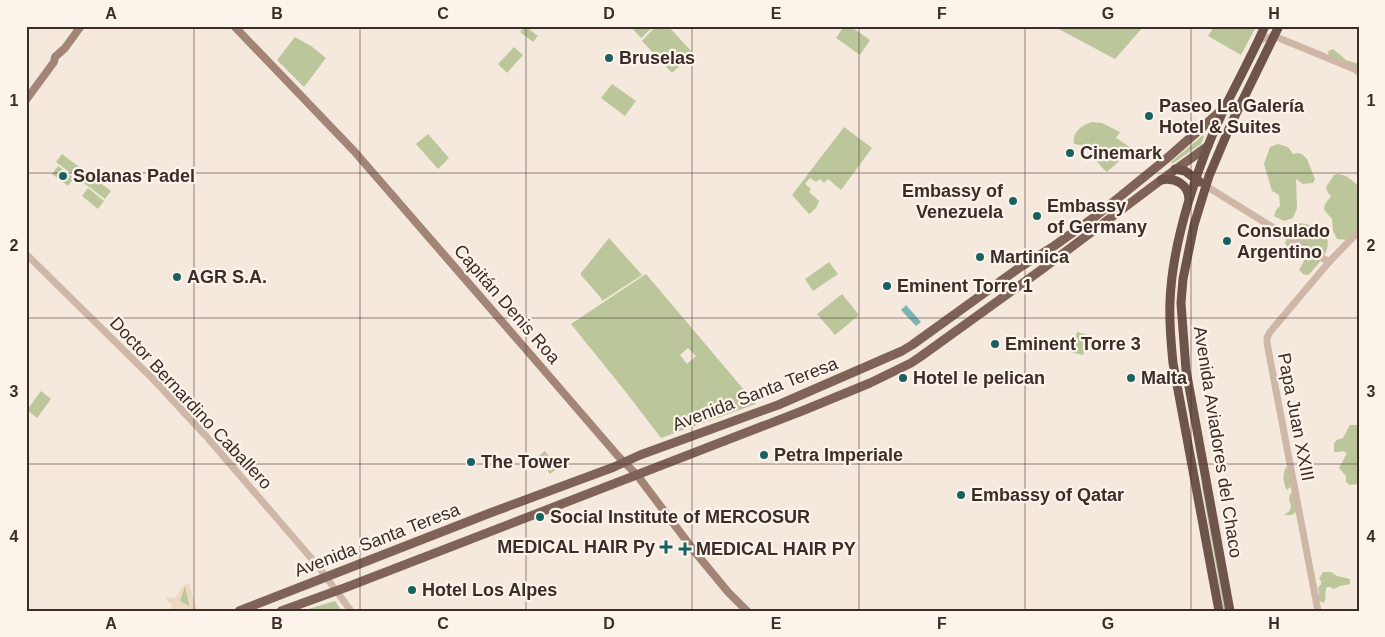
<svg xmlns="http://www.w3.org/2000/svg" width="1385" height="637" font-family="Arial,sans-serif">
	<style>
		.green { fill: #bbc79b; fill-rule: evenodd }
		.plaza { fill: #efd8c2; fill-rule: evenodd }
		.water { fill: #78b6b4 }
		.lines { fill: none; stroke-linecap: round; stroke-linejoin: round }
		.tertiary { stroke: #cfb7a7; stroke-width: 7 }
		.secondary { stroke: #a38578; stroke-width: 8 }
		.primary { stroke: #7f6258; stroke-width: 9 }
		.trunk { stroke: #6e544b; stroke-width: 9 }
		.grid { fill: none; stroke: #3b2d28; stroke-width: 1; stroke-opacity: 0.55 }
		.poi-dot { fill: #186262; stroke: #fcf3eb; stroke-width: 2 }
		.labels { text-anchor: middle; dominant-baseline: central; stroke-width: 4.5; stroke-linejoin: round; paint-order: stroke }
		.poi-label { font-size: 18px; font-weight: bold; fill: #3b2d28; stroke: #fcf3eb; text-anchor: start }
		.street-label { font-size: 18px; fill: #3b2d28; stroke: #fcf3eb }
		.neatline { fill: none; stroke: #3b2d28; stroke-width: 2 }
		.grid-label { font-size: 16px; text-anchor: middle; font-weight: bold; fill: #3b2d28 }
	</style>
	<rect width="100%" height="100%" fill="#f5e8dd"/>
	<g class="green">
		<path d="M525 26 538 36 533 42 520 32Z"/>
		<path d="M630 26H654L641 38Z"/>
		<path d="M656 26H668L693 53 672 73 642 41Z"/>
		<path d="M844 26H850L870 40 860 55 836 38Z"/>
		<path d="M1053 26H1144L1115 59Z"/>
		<path d="M1214 26H1255L1256 27 1241 55 1208 36Z"/>
		<path d="M295 37 311 46 326 58 304 87 277 60Z"/>
		<path d="M514 47 523 55 507 73 498 64Z"/>
		<path d="M1333 49 1346 60 1359 64V77L1352 71 1329 57 1328 51Z"/>
		<path d="M612 84 636 101 625 116 601 98Z"/>
		<path d="M1092 122 1102 123 1120 132 1116 138 1133 149 1107 172C1095 163 1091 145 1074 144 1072 132 1082 125 1092 122Z"/>
		<path d="M844 127 872 148 841 190 828 179 824 183 820 179 816 182 810 178 805 184 811 189 809 192 819 201 816 208 809 214 792 195Z"/>
		<path d="M428 134 449 158 438 169 416 144Z"/>
		<path d="M1203 135 1204 137 1201 144 1172 164 1171 162Z"/>
		<path d="M1278 144 1288 147 1293 154 1299 153 1303 155 1307 159 1315 179 1313 183 1303 184 1296 179 1297 208 1293 218 1284 221 1274 216 1276 210 1280 206 1279 195 1272 191 1264 164 1270 147Z"/>
		<path d="M62 154 111 191 105 199 56 162Z"/>
		<path d="M58 166 74 178 68 186 52 174Z"/>
		<path d="M1337 174C1349 175 1350 180 1359 186V232L1350 240 1337 239 1333 231 1332 219 1324 210 1325 204 1331 196 1328 193 1326 187 1334 175Z"/>
		<path d="M88 188 104 201 98 209 82 196Z"/>
		<path d="M1297 223C1309 224 1308 224 1318 231 1321 234 1325 236 1327 239 1332 249 1315 269 1308 275L1303 274 1299 270 1304 261 1302 252 1288 249 1285 243 1289 235 1291 226Z"/>
		<path d="M609 238 642 275 602 301 601 298 581 275V273Z"/>
		<path d="M829 262 838 274 813 291 805 279Z"/>
		<path d="M646 274 756 404 661 438 625 391 571 324ZM688 348 696 356 687 364 680 355Z"/>
		<path d="M842 294 859 315 835 335 817 314Z"/>
		<path d="M1077 332 1089 335 1083 355 1071 352Z"/>
		<path d="M41 391 51 399 37 418 27 410Z"/>
		<path d="M1350 425H1359V484L1350 485 1346 482V476L1339 468 1347 453 1342 451 1340 452H1334V443L1337 440 1343 438Z"/>
		<path d="M545 451 558 468 550 474 537 457Z"/>
		<path d="M1286 467 1289 471 1293 485 1287 490C1283 483 1282 475 1286 467Z"/>
		<path d="M1201 482 1202 483 1227 611H1224Z"/>
		<path d="M1293 491 1299 506C1294 515 1295 515 1284 515 1286 513 1289 512 1290 510 1294 504 1284 499 1293 491Z"/>
		<path d="M1323 572H1331L1337 576 1350 579V584L1340 586 1334 589 1330 587H1327C1324 591 1327 598 1324 603L1321 602 1318 598 1319 593 1318 588 1321 584V581L1319 579Z"/>
		<path d="M185 585 190 607 180 601Z"/>
		<path d="M335 601 342 611H302Z"/>
	</g>
	<path class="plaza" d="M189 583 197 611H169L172 605 167 601 165 597 175 598 182 587ZM184 586H185L190 607 180 601Z"/>
	<path class="water" d="M906 305 921 322 916 326 901 310Z"/>
	<g class="lines">
		<g class="tertiary">
			<path d="M1259 40 1274 36 1359 71"/>
			<path d="M1206 186 1329 262"/>
			<path d="M26 254 152 378 206 436 318 566 351 611"/>
			<path d="M1318 611 1267 343V338L1270 332 1329 262 1359 231"/>
		</g>
		<g class="secondary">
			<path d="M234 26 354 151 524 347 618 456 637 475 695 552 728 592 747 611"/>
			<path d="M26 100 54 62 55 57 65 48 81 26"/>
		</g>
		<g class="primary">
			<path d="M239 611 490 513 614 467 640 455 778 405 902 351 912 345 1019 268 1054 246 1096 216 1165 160 1223 109"/>
			<path d="M281 611 347 587 802 411 870 383 911 363 920 357 1041 270 1161 180 1208 146"/>
		</g>
		<g class="trunk">
			<path d="M1175 169 1185 171 1200 182"/>
			<path d="M1161 180C1175 177 1188 184 1189 199"/>
			<path d="M1219 611 1173 363C1171 343 1169 323 1170 302 1172 241 1199 160 1226 105 1239 79 1253 53 1265 26"/>
			<path d="M1230 611 1186 370 1181 303 1183 279 1194 225 1209 176 1231 124 1279 26"/>
		</g>
	</g>
	<path class="grid" d="M194 26V611M360 26V611M526 26V611M692 26V611M859 26V611M1025 26V611M1191 26V611M26 173H1359M26 318H1359M26 464H1359"/>
	<g class="poi-dot">
		<circle cx="609" cy="58" r="5"/>
		<circle cx="1149" cy="116" r="5"/>
		<circle cx="1070" cy="153" r="5"/>
		<circle cx="63" cy="176" r="5"/>
		<circle cx="1013" cy="201" r="5"/>
		<circle cx="1037" cy="216" r="5"/>
		<circle cx="1227" cy="241" r="5"/>
		<circle cx="980" cy="257" r="5"/>
		<circle cx="177" cy="277" r="5"/>
		<circle cx="887" cy="286" r="5"/>
		<circle cx="995" cy="344" r="5"/>
		<circle cx="903" cy="378" r="5"/>
		<circle cx="1131" cy="378" r="5"/>
		<circle cx="764" cy="455" r="5"/>
		<circle cx="471" cy="462" r="5"/>
		<circle cx="961" cy="495" r="5"/>
		<circle cx="540" cy="517" r="5"/>
		<path d="M663.5 539.5h5v5h5v5h-5v5h-5v-5h-5v-5h5z"/>
		<path d="M682.5 541.5h5v5h5v5h-5v5h-5v-5h-5v-5h5z"/>
		<circle cx="412" cy="590" r="5"/>
	</g>
	<g class="labels">
		<g class="poi-label">
			<text x="619" y="58">Bruselas</text>
			<text x="1159" y="106">Paseo La Galería<tspan x="1159" dy="21">Hotel &amp; Suites</tspan></text>
			<text x="1080" y="153">Cinemark</text>
			<text x="73" y="176">Solanas Padel</text>
			<text x="1003" y="191" text-anchor="end">Embassy of<tspan x="1003" dy="21">Venezuela</tspan></text>
			<text x="1047" y="206">Embassy<tspan x="1047" dy="21">of Germany</tspan></text>
			<text x="1237" y="231">Consulado<tspan x="1237" dy="21">Argentino</tspan></text>
			<text x="990" y="257">Martinica</text>
			<text x="187" y="277">AGR S.A.</text>
			<text x="897" y="286">Eminent Torre 1</text>
			<text x="1005" y="344">Eminent Torre 3</text>
			<text x="913" y="378">Hotel le pelican</text>
			<text x="1141" y="378">Malta</text>
			<text x="774" y="455">Petra Imperiale</text>
			<text x="481" y="462">The Tower</text>
			<text x="971" y="495">Embassy of Qatar</text>
			<text x="550" y="517">Social Institute of MERCOSUR</text>
			<text x="655" y="547" text-anchor="end">MEDICAL HAIR Py</text>
			<text x="696" y="549">MEDICAL HAIR PY</text>
			<text x="422" y="590">Hotel Los Alpes</text>
		</g>
		<g class="street-label">
			<text transform="translate(507 304) rotate(49)">Capitán Denis Roa</text>
			<text transform="translate(755 394) rotate(-21)">Avenida Santa Teresa</text>
			<text transform="translate(191 403) rotate(47)">Doctor Bernardino Caballero</text>
			<text transform="translate(1296 417) rotate(79)">Papa Juan XXIII</text>
			<text transform="translate(1218 442) rotate(81)">Avenida Aviadores del Chaco</text>
			<text transform="translate(377 540) rotate(-21)">Avenida Santa Teresa</text>
		</g>
	</g>
	<rect width="1385" height="637" fill="none" stroke="#fcf3eb" stroke-width="55"/>
	<rect x="28" y="28" width="1330" height="582" class="neatline"/>
	<g class="grid-label">
		<text x="111" y="19">A</text>
		<text x="277" y="19">B</text>
		<text x="443" y="19">C</text>
		<text x="609" y="19">D</text>
		<text x="776" y="19">E</text>
		<text x="942" y="19">F</text>
		<text x="1108" y="19">G</text>
		<text x="1274" y="19">H</text>
		<text x="14" y="106">1</text>
		<text x="1371" y="106">1</text>
		<text x="14" y="251">2</text>
		<text x="1371" y="251">2</text>
		<text x="14" y="397">3</text>
		<text x="1371" y="397">3</text>
		<text x="14" y="542">4</text>
		<text x="1371" y="542">4</text>
		<text x="111" y="629">A</text>
		<text x="277" y="629">B</text>
		<text x="443" y="629">C</text>
		<text x="609" y="629">D</text>
		<text x="776" y="629">E</text>
		<text x="942" y="629">F</text>
		<text x="1108" y="629">G</text>
		<text x="1274" y="629">H</text>
	</g>
</svg>
